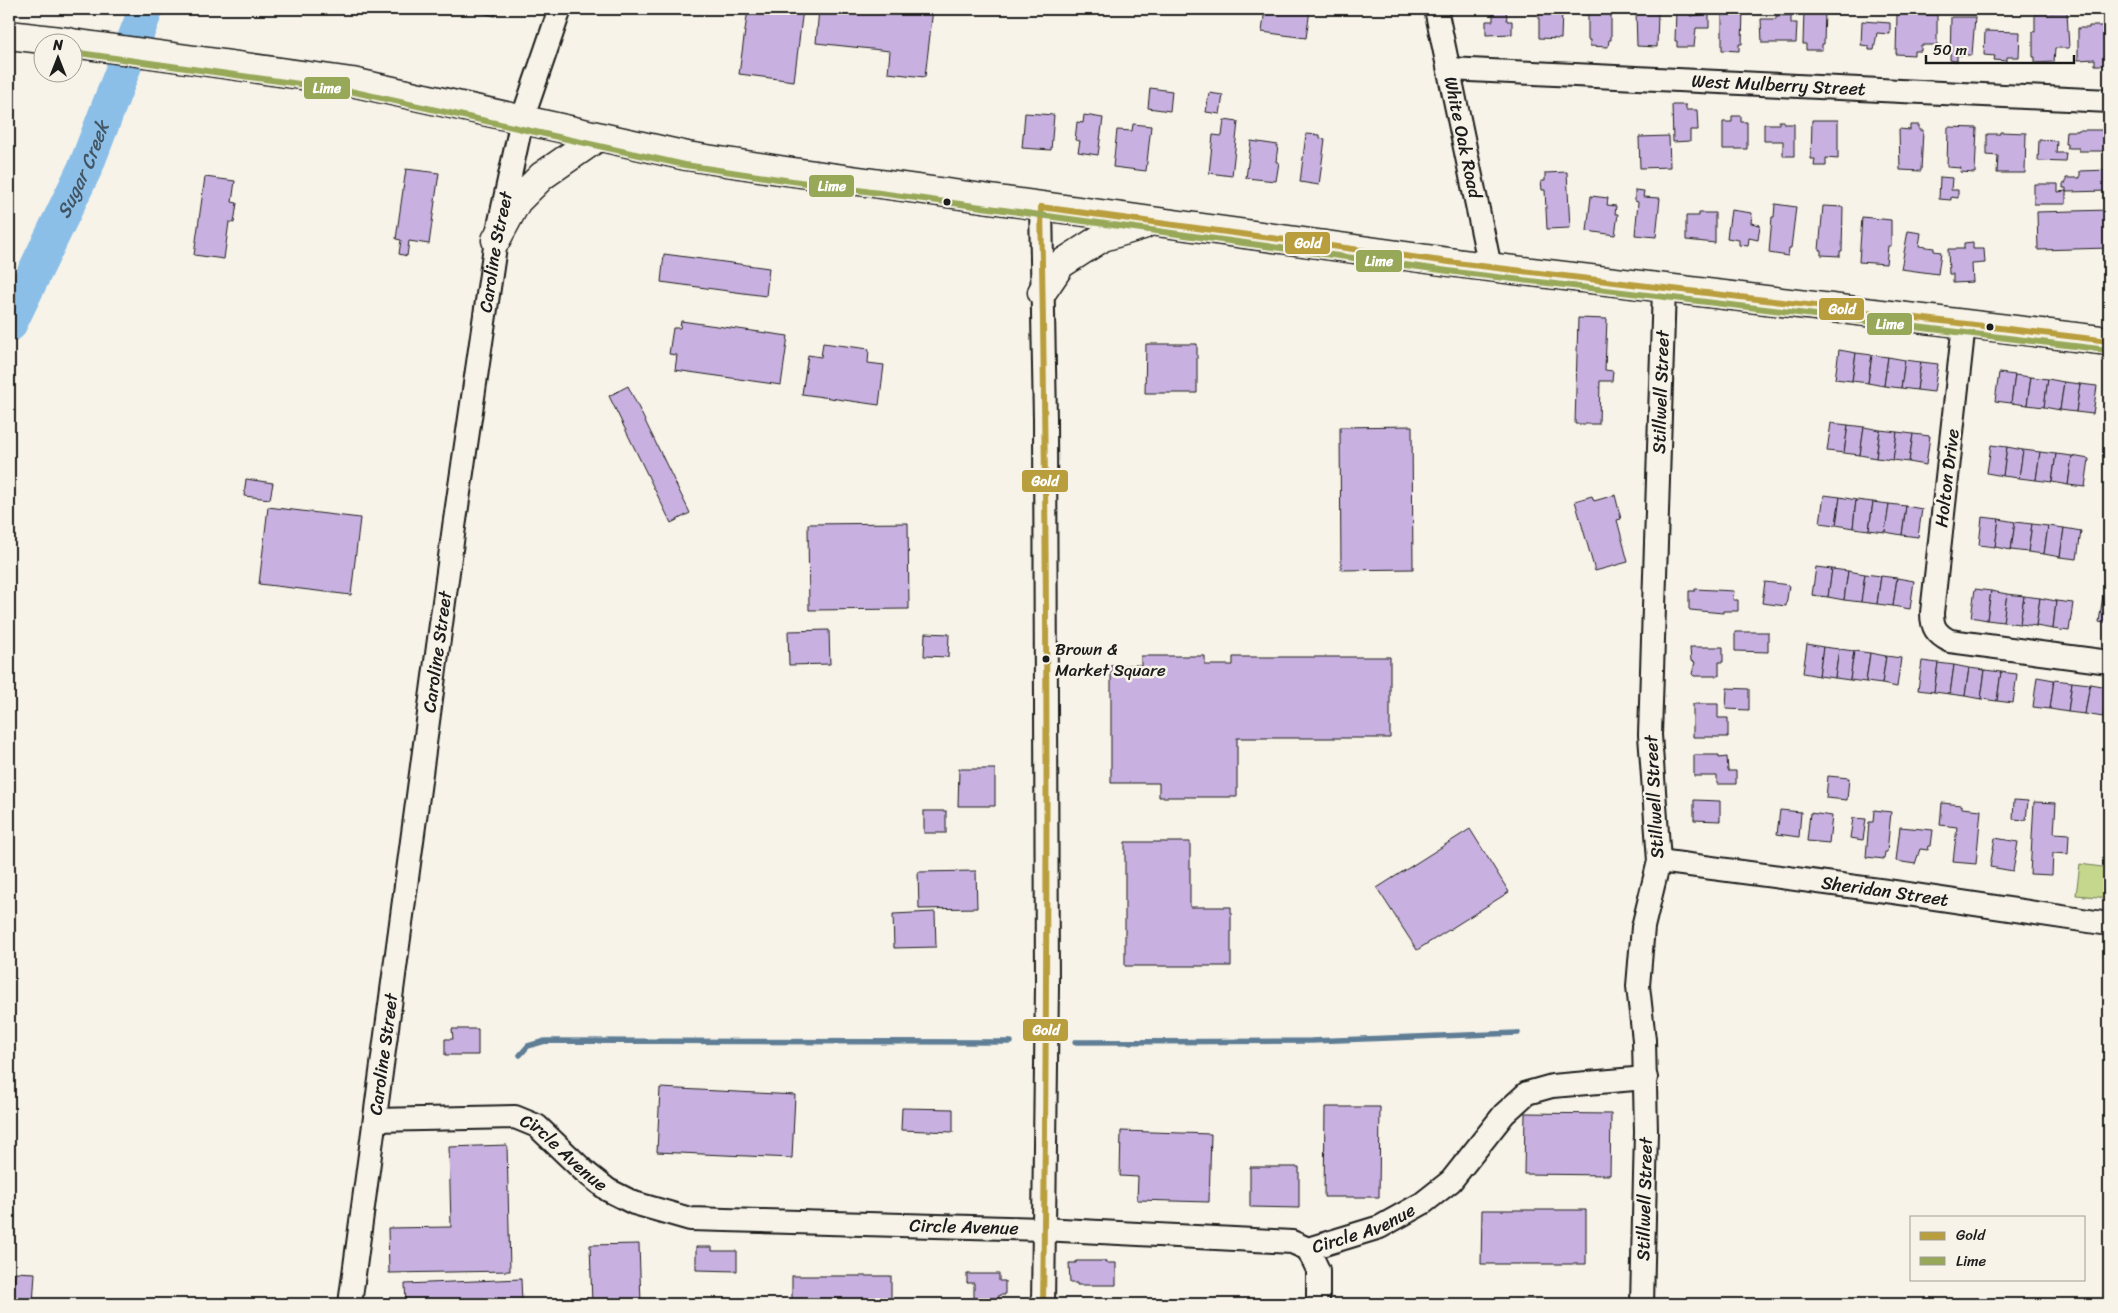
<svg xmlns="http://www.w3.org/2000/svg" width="2118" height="1313" font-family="Sriracha,sans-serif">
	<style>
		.green { fill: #c4d78c; stroke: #707a54 }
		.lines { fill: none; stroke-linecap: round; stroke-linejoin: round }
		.stream { stroke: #5f7e96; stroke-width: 5.5 }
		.river { stroke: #8bbfe8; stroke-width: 35 }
		.building { fill: #c8b1e0; stroke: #1c1c1c }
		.minor-casing { stroke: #1c1c1c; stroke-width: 26 }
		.major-casing { stroke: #1c1c1c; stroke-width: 31 }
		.minor { stroke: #f7f3e8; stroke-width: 22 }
		.major { stroke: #f7f3e8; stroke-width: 28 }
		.bus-1-casing { stroke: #f7f3e8; stroke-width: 10 }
		.bus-2-casing { stroke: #f7f3e8; stroke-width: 10 }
		.bus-1 { stroke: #b99e3e; stroke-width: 6 }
		.bus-2 { stroke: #97a858; stroke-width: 6 }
		.bus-dot { fill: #1c1c1c; stroke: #f7f3e8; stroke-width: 2 }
		.labels { text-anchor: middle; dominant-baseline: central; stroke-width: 5; stroke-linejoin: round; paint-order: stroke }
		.bus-label { font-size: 17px; fill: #1c1c1c; stroke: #f7f3e8; text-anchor: start }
		.street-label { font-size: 18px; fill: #1c1c1c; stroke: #f7f3e8 }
		.water-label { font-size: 19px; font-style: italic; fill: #435563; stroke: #f7f3e8 }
		.line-badge { stroke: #f7f3e8; stroke-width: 2 }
		.badge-label { font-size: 14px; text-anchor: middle; font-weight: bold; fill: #fff }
	</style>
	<rect width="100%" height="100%" fill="#f7f3e8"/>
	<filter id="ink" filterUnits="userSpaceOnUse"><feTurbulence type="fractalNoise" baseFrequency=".02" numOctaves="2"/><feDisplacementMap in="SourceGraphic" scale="10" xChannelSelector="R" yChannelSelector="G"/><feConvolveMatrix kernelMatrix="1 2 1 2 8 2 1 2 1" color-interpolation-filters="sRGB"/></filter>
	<g filter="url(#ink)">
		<path class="green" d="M2080 864 2109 868V898L2076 895Z"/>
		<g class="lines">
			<g class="stream">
				<path d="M1075 1042 1311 1041 1518 1033"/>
				<path d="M520 1055 528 1046 545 1041 1011 1042"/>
			</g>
			<path class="river" id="s1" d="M9 325 86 166 146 9"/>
		</g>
		<g class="building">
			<path d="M466 9H497L495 16Z"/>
			<path d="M748 9H803L794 81 739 74Z"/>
			<path d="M819 9H933L925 77 888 73 890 51 816 43Z"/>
			<path d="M1265 9 1310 10 1306 38 1262 32Z"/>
			<path d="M1493 9H1506L1507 21H1512V34L1486 35V21H1493Z"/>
			<path d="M1539 9 1562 10 1561 39 1539 38Z"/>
			<path d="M1578 9H1615V13H1611V40H1609L1608 47 1590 46V40H1588V15L1578 14Z"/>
			<path d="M1645 9H1653V12H1658L1657 47 1637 46 1636 12H1645Z"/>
			<path d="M1676 9H1690V16L1709 14V28H1696L1694 47H1677V41H1675Z"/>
			<path d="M1722 9H1743L1742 44H1739V51L1722 50Z"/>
			<path d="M1804 9H1825L1824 44H1822V50H1806V44H1803Z"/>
			<path d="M2067 12 2069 48H2055L2054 62 2035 63V57H2033V31H2035V13Z"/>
			<path d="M1897 14 1937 15V45H1921V51H1914V55L1896 54Z"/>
			<path d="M1791 15V23H1797L1796 43H1762L1761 19H1776V16Z"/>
			<path d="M1951 17H1975L1972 55H1957V61L1950 60Z"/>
			<path d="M1862 21 1890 23V34L1877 33 1874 50H1869V46L1861 45Z"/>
			<path d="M2089 26H2103V28H2109V65H2095V59L2078 60V28H2089Z"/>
			<path d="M1985 31 2020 32 2019 57H2007V61L1994 60 1995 56 1984 55Z"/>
			<path d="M1150 88 1172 91 1170 111 1148 108Z"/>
			<path d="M1209 93 1223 95 1220 114 1206 112Z"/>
			<path d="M1672 105H1686V110H1697L1698 130H1690V141L1673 142Z"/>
			<path d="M1025 113 1054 115 1051 150 1022 148Z"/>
			<path d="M1084 115 1103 118 1098 155 1078 152 1080 141 1075 140 1077 122 1083 123Z"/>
			<path d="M1732 116H1741V122H1747V149H1723V122H1732Z"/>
			<path d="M1224 120 1238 122 1232 176 1209 173 1213 135 1222 136Z"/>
			<path d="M1812 120H1838V159L1826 158V166H1814L1815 159H1811Z"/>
			<path d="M1779 121H1784V124H1794V156H1783V141H1764V124H1779Z"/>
			<path d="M1133 124 1151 126 1146 171 1113 167 1117 130 1132 131Z"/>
			<path d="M1910 125H1919V130H1923L1921 171 1900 170 1899 129 1910 130Z"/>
			<path d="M1948 127 1977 128 1975 173 1960 172 1961 168 1947 167Z"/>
			<path d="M2078 130H2108V151H2079V148H2067V144H2065L2066 131H2078Z"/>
			<path d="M2000 132 2026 133 2025 173H1997L1998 156 1987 155V134H2000Z"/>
			<path d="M1306 134 1320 135V138L1325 139 1319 185 1300 182Z"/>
			<path d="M1669 136 1670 167 1640 168 1639 137Z"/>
			<path d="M2039 140 2057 141 2056 153H2066L2065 162 2038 161Z"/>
			<path d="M1251 141 1278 145 1276 162H1279L1276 181 1246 178Z"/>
			<path d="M406 169 439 173 429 244 409 241 407 256 399 254 401 240 396 239Z"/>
			<path d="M2109 170V191L2066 192V188H2063V184L2066 183V178H2080V171Z"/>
			<path d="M1567 172 1570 228 1547 229 1545 190H1542L1541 181H1545V173Z"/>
			<path d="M205 177 235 181 232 202 237 203 234 223 229 222 224 259 194 255Z"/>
			<path d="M1940 177 1952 178 1951 190H1958V198L1951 197V200L1939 199Z"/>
			<path d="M2034 184H2058V192L2066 191V204H2034Z"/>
			<path d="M1635 190 1644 191 1643 197 1660 198 1656 237 1635 235 1638 202 1635 201Z"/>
			<path d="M1591 196 1608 198 1607 205 1616 206 1615 214H1618L1615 235 1587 231Z"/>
			<path d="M1775 204 1796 207 1791 248H1789L1788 256 1769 253 1772 217H1774Z"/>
			<path d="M1823 206 1843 207 1842 251H1840V256L1821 255V250H1819Z"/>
			<path d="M1731 210 1752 213 1751 223 1760 225 1758 240 1749 238 1748 246 1739 245V240L1727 238Z"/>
			<path d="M2109 210V248L2038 250 2037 212Z"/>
			<path d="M1699 213H1715V243L1686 240V216H1699Z"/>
			<path d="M1862 217 1891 220V246H1888L1886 264 1859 262Z"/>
			<path d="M1908 231 1921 233 1919 246 1934 248V251L1941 252 1938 274 1901 269Z"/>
			<path d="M1973 242V249H1984L1985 263 1972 264 1973 282 1953 283V274H1949L1948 249H1964V243Z"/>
			<path d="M664 254 769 268 766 296 661 282Z"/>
			<path d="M1578 318 1607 319 1605 370 1613 371 1612 381H1600L1599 424H1575Z"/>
			<path d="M681 321 788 336 781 385 675 370 677 355 669 354 673 328H680Z"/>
			<path d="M823 343 869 349 868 363 884 365 879 405 802 394 808 355 821 357Z"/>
			<path d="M1146 344H1197V393H1145Z"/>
			<path d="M1839 350 1856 353 1852 381 1835 379Z"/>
			<path d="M1856 353 1872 355 1868 383 1852 381Z"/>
			<path d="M1872 355 1888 357 1884 386 1868 383Z"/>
			<path d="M1888 357 1905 360 1901 388 1884 386Z"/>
			<path d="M1905 360 1921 362 1917 390 1901 388Z"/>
			<path d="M1921 362 1938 364 1934 392 1917 390Z"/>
			<path d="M1999 373 2015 375 2011 403 1995 401Z"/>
			<path d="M2015 375 2031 377 2027 405 2011 403Z"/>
			<path d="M2031 377 2048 379 2044 407 2027 405Z"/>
			<path d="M2048 379 2064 382 2060 410 2044 407Z"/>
			<path d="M2064 382 2080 384 2076 412 2060 410Z"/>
			<path d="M2080 384 2097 386 2093 414 2076 412Z"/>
			<path d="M628 386 690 513 671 523 609 396Z"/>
			<path d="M1831 423 1848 425 1844 453 1827 451Z"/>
			<path d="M1848 425 1864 427 1860 455 1844 453Z"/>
			<path d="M1412 426 1413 569 1341 570 1340 427Z"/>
			<path d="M1864 427 1880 430 1876 458 1860 455Z"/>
			<path d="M1880 430 1897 432 1893 460 1876 458Z"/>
			<path d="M1897 432 1913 434 1909 462 1893 460Z"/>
			<path d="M1913 434 1930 436 1926 465 1909 462Z"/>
			<path d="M1991 445 2007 447 2003 476 1987 473Z"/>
			<path d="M2007 447 2023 450 2019 478 2003 476Z"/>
			<path d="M2023 450 2040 452 2036 480 2019 478Z"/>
			<path d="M2040 452 2056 454 2052 482 2036 480Z"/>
			<path d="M2056 454 2072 456 2068 485 2052 482Z"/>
			<path d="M2072 456 2089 459 2085 487 2068 485Z"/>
			<path d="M246 479 273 483 270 499 244 496Z"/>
			<path d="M1615 495 1621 519 1617 520 1628 562 1595 571 1575 501 1592 496 1594 501Z"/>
			<path d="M1824 495 1840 497 1836 525 1820 523Z"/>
			<path d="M1840 497 1856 500 1853 528 1836 525Z"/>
			<path d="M1856 500 1873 502 1869 530 1853 528Z"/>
			<path d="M1873 502 1889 504 1885 532 1869 530Z"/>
			<path d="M1889 504 1906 506 1902 535 1885 532Z"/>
			<path d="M1906 506 1922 509 1918 537 1902 535Z"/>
			<path d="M268 507 360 518 351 595 259 584Z"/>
			<path d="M1982 517 1999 519 1995 547 1979 545Z"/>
			<path d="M1999 519 2015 522 2011 550 1995 547Z"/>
			<path d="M2015 522 2032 524 2028 552 2011 550Z"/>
			<path d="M908 523 909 609 809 610 808 524Z"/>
			<path d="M2032 524 2048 526 2044 554 2028 552Z"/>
			<path d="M2048 526 2064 528 2060 557 2044 554Z"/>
			<path d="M2064 528 2081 531 2077 559 2060 557Z"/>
			<path d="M2108 563H2109V624L2099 622Z"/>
			<path d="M1816 567 1832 569 1828 597 1812 595Z"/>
			<path d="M1832 569 1848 571 1844 600 1828 597Z"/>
			<path d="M1848 571 1865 574 1861 602 1844 600Z"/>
			<path d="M1865 574 1881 576 1877 604 1861 602Z"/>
			<path d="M1881 576 1897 578 1893 606 1877 604Z"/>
			<path d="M1897 578 1914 581 1910 609 1893 606Z"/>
			<path d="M1765 582 1789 585 1786 606 1762 603Z"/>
			<path d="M1695 589 1734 591 1733 600H1738V611H1723V613L1690 610 1689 609V591H1695Z"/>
			<path d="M1975 589 1991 591 1987 620 1971 617Z"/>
			<path d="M1991 591 2007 594 2003 622 1987 620Z"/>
			<path d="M2007 594 2024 596 2020 624 2003 622Z"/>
			<path d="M2024 596 2040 598 2036 626 2020 624Z"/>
			<path d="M2040 598 2056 601 2053 629 2036 626Z"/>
			<path d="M2056 601 2073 603 2069 631 2053 629Z"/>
			<path d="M829 630 830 664 789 665 788 631Z"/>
			<path d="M1735 632H1768V652L1735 651Z"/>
			<path d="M925 633 949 634 948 657 924 656Z"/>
			<path d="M1807 644 1823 647 1819 676 1803 673Z"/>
			<path d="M1692 647H1723V662H1719V676H1694L1692 674 1695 662 1691 661 1690 648Z"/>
			<path d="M1823 647 1839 649 1835 678 1819 676Z"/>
			<path d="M1839 649 1854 651 1850 680 1835 678Z"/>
			<path d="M1854 651 1870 653 1866 682 1850 680Z"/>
			<path d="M1870 653 1886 656 1882 684 1866 682Z"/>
			<path d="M1141 656H1205V665H1233V657H1390V738H1237V797H1159V783H1111V665H1141Z"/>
			<path d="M1886 656 1901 658 1897 687 1882 684Z"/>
			<path d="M1922 661 1938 663 1934 692 1918 690Z"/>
			<path d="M1938 663 1954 665 1950 694 1934 692Z"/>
			<path d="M1954 665 1969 668 1965 696 1950 694Z"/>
			<path d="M1969 668 1985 670 1981 699 1965 696Z"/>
			<path d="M1985 670 2001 672 1997 701 1981 699Z"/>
			<path d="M2001 672 2017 674 2013 703 1997 701Z"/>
			<path d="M2037 677 2054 680 2050 709 2033 707Z"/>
			<path d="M2054 680 2072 682 2068 712 2050 709Z"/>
			<path d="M2072 682 2090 684 2085 714 2068 712Z"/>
			<path d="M2090 684 2107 687 2103 717 2085 714Z"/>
			<path d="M1727 688 1749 689V710L1726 709Z"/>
			<path d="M1693 704H1718V718H1728V737H1693Z"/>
			<path d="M1694 755H1719V758L1727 757 1728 771H1736V784H1717V776H1694Z"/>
			<path d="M959 769H995V806H958Z"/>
			<path d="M1828 776 1849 778 1847 800 1826 798Z"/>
			<path d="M1694 800 1720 801V821L1694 820Z"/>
			<path d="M2014 800 2028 801 2026 820 2013 819Z"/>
			<path d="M2034 802 2056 803 2054 833 2069 834 2068 854 2053 853 2052 875 2030 874Z"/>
			<path d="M1942 803 1962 805V808L1981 810 1976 864 1953 862 1957 827 1940 825Z"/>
			<path d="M1780 810 1801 812 1799 837 1777 834Z"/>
			<path d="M1874 810 1891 812 1887 852H1885L1884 859 1866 857 1869 822H1873Z"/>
			<rect x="924" y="811" width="22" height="22"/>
			<path d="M1810 813 1832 816 1829 843 1807 841Z"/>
			<path d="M1853 818 1866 819 1863 840 1850 838Z"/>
			<path d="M1900 827 1933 830 1931 846H1929L1928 850 1920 849 1915 864 1896 861Z"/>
			<path d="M1470 829 1509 892 1417 950 1377 888Z"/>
			<path d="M1995 838 2018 842 2013 871 1990 867Z"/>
			<path d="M1125 842H1190V907H1231V966H1125Z"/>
			<path d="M976 871 977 908 919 909 918 872Z"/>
			<path d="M935 912 936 947 894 948 893 914Z"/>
			<path d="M452 1029H478V1055H445V1039H453Z"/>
			<path d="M660 1088 795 1095 792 1158 657 1152Z"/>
			<path d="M1325 1107H1380L1379 1197H1324Z"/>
			<path d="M902 1108 953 1109V1132L901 1130Z"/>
			<path d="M1525 1113 1611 1114 1610 1175 1524 1174Z"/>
			<path d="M1121 1131 1211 1134 1209 1202 1137 1200 1138 1177 1120 1176Z"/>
			<path d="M507 1145 510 1271 389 1273 388 1228 451 1227 449 1147Z"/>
			<path d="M1250 1167H1299V1208L1250 1207Z"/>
			<path d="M1482 1210H1586V1264H1481Z"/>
			<path d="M639 1244 641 1304H592L590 1245Z"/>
			<path d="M696 1247H712V1251H737V1271L696 1270Z"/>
			<path d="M1076 1261H1106V1263H1116V1285H1077V1283H1070L1069 1263H1076Z"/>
			<path d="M15 1272 35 1273 33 1304H13Z"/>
			<path d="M967 1274H999V1281H1005V1295H999V1298H974V1283H967Z"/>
			<rect x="792" y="1276" width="99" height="28"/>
			<path d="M521 1279 522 1304H406L405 1284Z"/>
			<rect x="1514" y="1300" width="94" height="4"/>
		</g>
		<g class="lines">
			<defs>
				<g id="minor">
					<path id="s2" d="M1436 9 1490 267"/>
					<path id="s3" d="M1449 69 2109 101"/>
					<path d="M1041 207 1045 419 1047 986 1043 1304"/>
					<path d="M1964 324 1932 613C1932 627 1936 634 1950 641L2109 662"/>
					<path id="s4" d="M1659 861 1894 892 2109 924"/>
					<path id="s5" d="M375 1120 515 1117 537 1126 584 1171 608 1190 634 1203 690 1219 1042 1229 1292 1242 1308 1249 1380 1227 1423 1203 1451 1181 1504 1114 1527 1093 1552 1086 1646 1078"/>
					<path d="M1308 1249 1318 1270V1304"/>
					<path id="s6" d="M350 1304 454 527 496 240 522 120 560 9"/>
					<path id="s7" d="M1642 1304 1646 1132 1644 1040 1638 986 1643 927 1659 861 1650 735 1664 288"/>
				</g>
				<g id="major">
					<path d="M9 35 68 42"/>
					<path d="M72 43 352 82 687 156 786 171 1464 264 2109 341"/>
					<path d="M496 240 517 201 542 176 598 137"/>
					<path d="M1042 292 1061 264 1103 237 1143 225"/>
				</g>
			</defs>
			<use href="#minor" class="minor-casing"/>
			<use href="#major" class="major-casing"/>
			<use href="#minor" class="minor"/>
			<use href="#major" class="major"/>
			<defs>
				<g id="bus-1">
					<path d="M1041 207C1048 573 1048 938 1043 1304"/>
					<path d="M1041 207 1464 264 2109 341"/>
				</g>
				<path id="bus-2" d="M72 52 350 91 685 165 785 180 1463 273 2108 350"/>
			</defs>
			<use href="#bus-1" class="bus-1-casing"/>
			<use href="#bus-2" class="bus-2-casing"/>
			<use href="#bus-1" class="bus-1"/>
			<use href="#bus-2" class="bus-2"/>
		</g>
	</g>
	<g class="bus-dot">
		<circle cx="947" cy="202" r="4.5"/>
		<circle cx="1990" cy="327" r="4.5"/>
		<circle cx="1046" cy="659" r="4.5"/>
	</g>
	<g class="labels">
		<g class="bus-label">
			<text x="1055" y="649">Brown &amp;<tspan x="1055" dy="21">Market Square</tspan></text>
		</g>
		<g class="street-label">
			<text stroke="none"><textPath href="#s3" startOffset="330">West Mulberry Street</textPath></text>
			<text stroke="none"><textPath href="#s2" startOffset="131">White Oak Road</textPath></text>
			<text stroke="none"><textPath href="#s6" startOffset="1062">Caroline Street</textPath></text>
			<text stroke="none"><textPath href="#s7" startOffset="915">Stillwell Street</textPath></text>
			<text transform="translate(1947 478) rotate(-83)">Holton Drive</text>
			<text stroke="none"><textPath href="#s6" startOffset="658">Caroline Street</textPath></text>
			<text transform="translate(1654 797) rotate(-93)">Stillwell Street</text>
			<text stroke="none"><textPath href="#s4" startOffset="228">Sheridan Street</textPath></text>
			<text stroke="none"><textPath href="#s6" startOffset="252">Caroline Street</textPath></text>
			<text stroke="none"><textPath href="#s5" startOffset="201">Circle Avenue</textPath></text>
			<text stroke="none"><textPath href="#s7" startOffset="105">Stillwell Street</textPath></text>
			<text stroke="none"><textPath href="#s5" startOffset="1026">Circle Avenue</textPath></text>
			<text stroke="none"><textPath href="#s5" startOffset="621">Circle Avenue</textPath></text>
		</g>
		<g class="water-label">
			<text stroke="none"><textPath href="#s1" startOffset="172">Sugar Creek</textPath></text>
		</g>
	</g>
	<g class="line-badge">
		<rect x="303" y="76" width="48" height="24" rx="5" fill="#97a858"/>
		<rect x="808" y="174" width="47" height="24" rx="5" fill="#97a858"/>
		<rect x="1284" y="231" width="47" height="24" rx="5" fill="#b99e3e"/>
		<rect x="1355" y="249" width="48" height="24" rx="5" fill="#97a858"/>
		<rect x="1818" y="297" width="47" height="24" rx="5" fill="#b99e3e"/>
		<rect x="1866" y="312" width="47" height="24" rx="5" fill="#97a858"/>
		<rect x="1021" y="469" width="48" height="24" rx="5" fill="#b99e3e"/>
		<rect x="1022" y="1018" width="47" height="24" rx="5" fill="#b99e3e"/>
	</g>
	<g class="badge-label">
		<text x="327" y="93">Lime</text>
		<text x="832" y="191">Lime</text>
		<text x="1308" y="248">Gold</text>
		<text x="1379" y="266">Lime</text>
		<text x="1842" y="314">Gold</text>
		<text x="1890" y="329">Lime</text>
		<text x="1045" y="486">Gold</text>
		<text x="1046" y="1035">Gold</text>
	</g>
	<rect width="2118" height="1313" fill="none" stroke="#f7f3e8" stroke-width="30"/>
	<rect x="15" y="15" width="2088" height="1283" fill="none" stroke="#1c1c1c" stroke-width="2" filter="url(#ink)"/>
	<rect x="1910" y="1216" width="175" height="65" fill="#f7f3e8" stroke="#9f9d96"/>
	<rect x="1920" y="1232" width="25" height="8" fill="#b99e3e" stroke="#9f9d96"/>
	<text x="1956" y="1240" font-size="15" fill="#1c1c1c">Gold</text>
	<rect x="1920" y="1257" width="25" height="8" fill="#97a858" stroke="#9f9d96"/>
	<text x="1956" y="1266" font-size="15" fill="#1c1c1c">Lime</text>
	<g transform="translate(58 58)"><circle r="24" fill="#f7f3e8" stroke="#9f9d96"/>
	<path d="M0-4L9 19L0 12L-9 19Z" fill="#1c1c1c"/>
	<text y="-8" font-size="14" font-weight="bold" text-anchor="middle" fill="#1c1c1c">N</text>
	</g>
	<path d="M1926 55v8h148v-8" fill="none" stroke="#1c1c1c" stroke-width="2.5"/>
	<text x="1933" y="55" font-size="15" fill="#1c1c1c" stroke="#f7f3e8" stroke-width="4" paint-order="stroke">50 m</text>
</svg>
